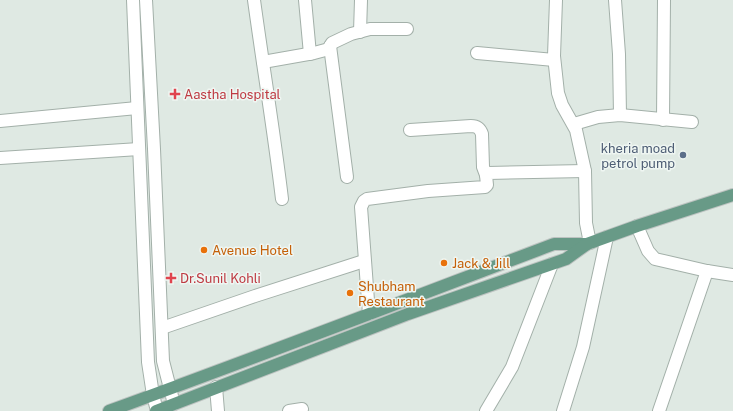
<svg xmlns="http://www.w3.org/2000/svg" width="733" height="411" font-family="'Public Sans',sans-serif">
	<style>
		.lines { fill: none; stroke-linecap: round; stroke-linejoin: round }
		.minor-casing { stroke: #a3b0a9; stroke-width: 14 }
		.major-casing { stroke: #bdc3c1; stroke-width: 14 }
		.minor { stroke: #fff; stroke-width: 12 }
		.major { stroke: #689a87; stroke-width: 12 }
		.health-dot { fill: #e0444e; stroke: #eff6f2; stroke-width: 1.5 }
		.service-dot { fill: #5c6f8a; stroke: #eff6f2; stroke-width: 1.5 }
		.food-dot { fill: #e8710a; stroke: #eff6f2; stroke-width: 1.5 }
		.labels { text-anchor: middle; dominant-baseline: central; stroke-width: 3; stroke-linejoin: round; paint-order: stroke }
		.health-label { font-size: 13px; fill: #be3a42; stroke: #eff6f2; text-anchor: start }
		.service-label { font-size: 13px; fill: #4e5e75; stroke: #eff6f2; text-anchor: end }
		.food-label { font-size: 13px; fill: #c56008; stroke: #eff6f2; text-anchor: start }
	</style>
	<rect width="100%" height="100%" fill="#dfe9e3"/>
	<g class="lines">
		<defs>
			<g id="minor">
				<path d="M133 0 148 362 153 395 157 411"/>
				<path d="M146 0 154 149 163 361 174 404"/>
				<path d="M254 0C263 66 274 132 282 199"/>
				<path d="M305 0 310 54"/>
				<path d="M556 0 554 56 558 93 562 105 576 130 585 171 586 223 590 243"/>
				<path d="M615 0 619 54 620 115"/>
				<path d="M360 32 361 0"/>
				<path d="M330 46 347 177"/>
				<path d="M477 53 554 60"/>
				<path d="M263 62 314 53 329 49 332 43 351 34 370 29H407"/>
				<path d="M663 120 664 0"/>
				<path d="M0 121 137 108"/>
				<path d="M574 124 598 117 620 115 692 122"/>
				<path d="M410 130 471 126C477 126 480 128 482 134L483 167 486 175"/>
				<path d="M0 158 139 149"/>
				<path d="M637 226 648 251 655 259 707 271 733 275"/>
				<path d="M369 314 361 207 364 201 367 199 428 191 485 187 487 185 486 175 488 173 585 171"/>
				<path d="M162 328 255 296 364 261"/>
				<path d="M216 387 218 411"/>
				<path d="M289 411 302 409"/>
				<path d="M486 411 512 367 552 264"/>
				<path d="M563 411 583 347 607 237"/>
				<path d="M659 411 707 271"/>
			</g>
			<g id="major">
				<path d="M109 411C258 357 406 300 554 244H587"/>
				<path d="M156 411 408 314 566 259 587 244 637 226 733 195"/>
			</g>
		</defs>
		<use href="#minor" class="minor-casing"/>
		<use href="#major" class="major-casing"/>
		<use href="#minor" class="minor"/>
		<use href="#major" class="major"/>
	</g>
	<g class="health-dot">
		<path d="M173 88h4v4h4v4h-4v4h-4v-4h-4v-4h4z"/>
		<path d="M169 272h4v4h4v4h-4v4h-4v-4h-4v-4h4z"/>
	</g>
	<circle class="service-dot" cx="683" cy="155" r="4"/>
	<g class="food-dot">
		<circle cx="204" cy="250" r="4"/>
		<circle cx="444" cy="263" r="4"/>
		<circle cx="350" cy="293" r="4"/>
	</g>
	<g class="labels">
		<g class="health-label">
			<text x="184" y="94">Aastha Hospital</text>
			<text x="180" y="278">Dr.Sunil Kohli</text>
		</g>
		<g class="service-label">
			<text x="675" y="148">kheria moad<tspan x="675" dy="15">petrol pump</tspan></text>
		</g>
		<g class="food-label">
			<text x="212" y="250">Avenue Hotel</text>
			<text x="452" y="263">Jack &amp; Jill</text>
			<text x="358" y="286">Shubham<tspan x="358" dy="15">Restaurant</tspan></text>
		</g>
	</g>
</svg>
